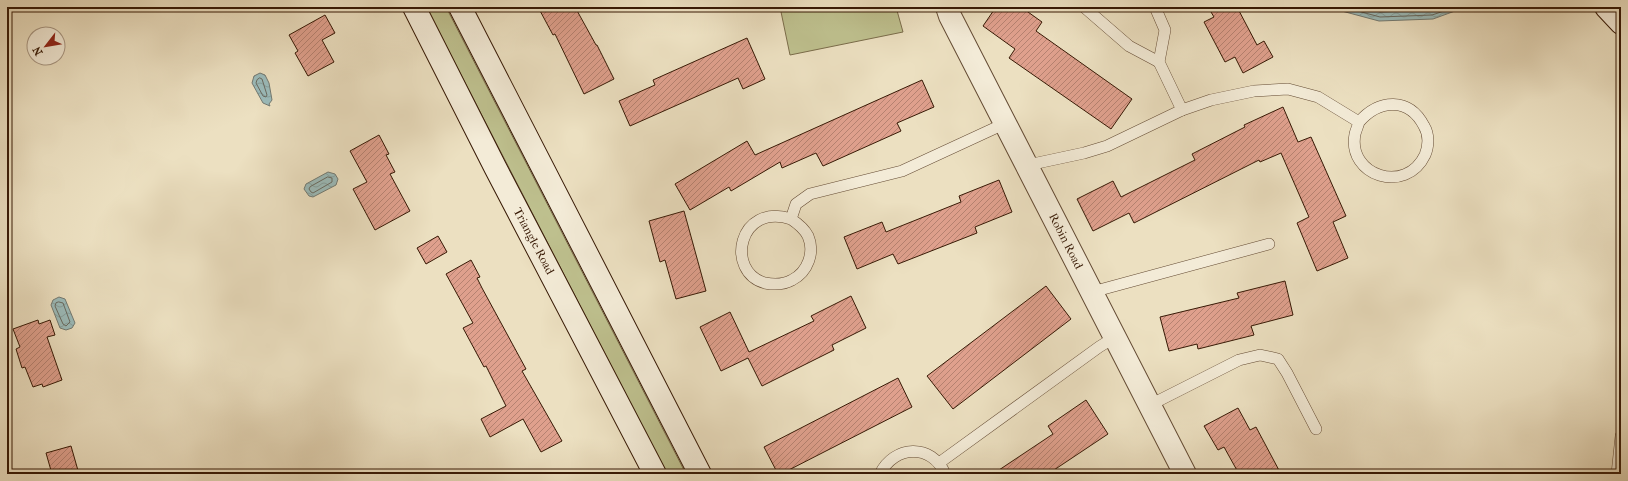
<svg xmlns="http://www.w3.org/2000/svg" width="1628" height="481" font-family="'IM FELL French Canon',serif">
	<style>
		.green { fill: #bec08e; stroke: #7a6c4a }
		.water { fill: url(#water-waves); stroke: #737a72 }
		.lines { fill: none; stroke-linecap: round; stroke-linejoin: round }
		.shore { stroke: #696a60; stroke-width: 1 }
		.building { fill: url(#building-hatch); stroke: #371905 }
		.lane-casing { stroke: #644b34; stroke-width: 12 }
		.street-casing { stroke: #644b34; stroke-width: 24 }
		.secondary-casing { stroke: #371905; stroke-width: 24 }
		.lane { stroke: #f3ebd7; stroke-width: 11 }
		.street { stroke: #f3ebd7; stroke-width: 22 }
		.secondary { stroke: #f3ebd7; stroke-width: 22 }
		.labels { text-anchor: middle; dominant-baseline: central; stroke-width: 3; stroke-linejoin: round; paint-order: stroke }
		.street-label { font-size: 12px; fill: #371905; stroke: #f3ebd7 }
	</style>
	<defs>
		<pattern id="water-waves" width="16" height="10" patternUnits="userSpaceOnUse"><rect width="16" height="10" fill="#9bbbba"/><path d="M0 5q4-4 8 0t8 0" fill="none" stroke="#86a09e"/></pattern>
		<pattern id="building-hatch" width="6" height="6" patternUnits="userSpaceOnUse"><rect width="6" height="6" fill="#dfa08d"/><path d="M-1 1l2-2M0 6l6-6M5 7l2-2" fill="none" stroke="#b68271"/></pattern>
	</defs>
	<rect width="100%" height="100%" fill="#ece0c1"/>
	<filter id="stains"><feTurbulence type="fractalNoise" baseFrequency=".005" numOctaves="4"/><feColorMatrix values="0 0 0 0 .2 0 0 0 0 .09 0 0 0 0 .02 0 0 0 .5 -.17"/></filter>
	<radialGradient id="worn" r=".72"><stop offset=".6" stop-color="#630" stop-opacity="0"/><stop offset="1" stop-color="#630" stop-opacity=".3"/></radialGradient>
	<g class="green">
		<path d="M426 7H446L686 474H667Z"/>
		<path d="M780 7H896L903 32 790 55Z"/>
	</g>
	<g class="water">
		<path d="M1334 7H1466L1433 19 1379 21 1338 10Z"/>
		<path d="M260 73 265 75 269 83 272 100 269 104 270 106 263 103 252 83 254 76Z"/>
		<path d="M328 172 335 174 338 179 336 185 313 197 309 196 304 189 306 184Z"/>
		<path d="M59 297 65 299 75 323 72 328 66 330 60 328 51 305 53 300Z"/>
	</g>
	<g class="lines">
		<g class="shore">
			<path d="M1343 7 1380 17 1432 15 1456 7"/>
			<path d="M1362 7 1380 12 1431 10 1441 7"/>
			<path d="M260 78 262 79 267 95 266 97 263 96 256 83 257 80Z"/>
			<path d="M328 177 332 178V182L313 193 311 192 309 189 310 187Z"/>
			<path d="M59 302 63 303 70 322 66 326 63 324 55 306 56 303Z"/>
		</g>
	</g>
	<g class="building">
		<path d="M538 7H575L596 45H597L614 79 584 94 555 34 553 35Z"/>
		<path d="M996 7H1021L1042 22 1036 31 1132 99 1111 129 1009 58 1015 49 983 26Z"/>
		<path d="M1208 7H1237L1257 45 1264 41 1273 57 1243 73 1235 57 1225 62 1204 22 1214 17Z"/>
		<path d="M325 15 335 33 322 40 334 62 308 76 295 53 298 51 289 35Z"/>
		<path d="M747 38 765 79 743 89 738 78 630 126 619 101 655 85 653 80Z"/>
		<path d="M922 80 934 107 897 123 901 131 823 166 816 153 782 168 780 162 731 191 729 187 690 210 675 184 747 141 755 155Z"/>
		<path d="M1283 107 1298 142 1311 137 1346 216 1333 222 1348 258 1317 271 1297 223 1309 217 1281 153 1260 162 1259 160 1134 223 1129 213 1093 231 1077 199 1113 181 1121 197 1195 160 1192 154 1245 127 1244 125Z"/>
		<path d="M379 135 389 154 386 155 395 172 390 174 410 211 375 230 353 189 367 182 350 151Z"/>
		<path d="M999 180 1012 212 975 227 977 233 898 264 893 254 857 269 844 237 882 222 886 232 961 202 959 196Z"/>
		<path d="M684 211 706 291 676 299 665 260 660 262 649 221Z"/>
		<path d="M438 236 447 252 426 264 417 248Z"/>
		<path d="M471 260 480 277 477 278 482 288 526 369 522 371 562 441 541 452 523 419 490 437 481 419 506 406 486 366 484 367 463 328 473 323 446 274Z"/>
		<path d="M1285 281 1293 315 1251 326 1254 335 1198 349 1197 344 1169 351 1160 317 1239 298 1237 293Z"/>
		<path d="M1046 286 1071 319 953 409 927 376Z"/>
		<path d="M851 296 866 328 832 345 834 350 762 386 748 358 721 371 700 327 730 312 749 352 814 321 811 316Z"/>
		<path d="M38 320 39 324 50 320 55 335 47 337 62 380 43 387 42 384 33 387 25 367 22 368 16 349 20 347 13 329Z"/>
		<path d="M898 378 912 407 781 474H778L764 447Z"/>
		<path d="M1086 400 1108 434 1048 474H993L1053 434 1048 426Z"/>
		<path d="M1238 408 1250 430 1256 427 1281 474H1239L1224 447 1218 450 1204 426Z"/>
		<path d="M71 446 79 474H52L46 453Z"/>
	</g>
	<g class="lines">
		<defs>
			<g id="lane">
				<path d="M1084 7 1129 46 1159 62"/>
				<path d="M1155 7 1165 30 1159 62 1182 110"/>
				<path d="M1028 165 1084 153 1107 146 1182 110 1211 100 1254 91 1288 89 1318 97 1359 122C1379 99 1409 97 1424 126 1429 134 1429 146 1425 155 1406 195 1347 176 1355 134 1356 130 1358 126 1359 122"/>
				<path d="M791 219C797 223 804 228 808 236 815 252 808 272 792 280 783 285 775 285 765 283 725 272 738 202 791 219L796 204 810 194 902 171 1006 123"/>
				<path d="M1092 292 1269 244"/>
				<path d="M1150 405 1239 360 1260 355 1278 359 1287 373 1316 429"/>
				<path d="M939 463 1099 347 1115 337"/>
				<path d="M880 474C894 445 932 443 945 474"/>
				<path d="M1617 474 1621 436"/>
			</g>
			<path id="street" d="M947 7 950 16 1185 474"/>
			<g id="secondary">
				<path d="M414 7 495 167 655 474"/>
				<path d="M460 7 700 474"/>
				<path d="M1606 7 1621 23"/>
			</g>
		</defs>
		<use href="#lane" class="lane-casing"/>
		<use href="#street" class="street-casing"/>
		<use href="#secondary" class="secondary-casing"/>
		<use href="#lane" class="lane"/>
		<use href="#street" class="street"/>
		<use href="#secondary" class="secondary"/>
	</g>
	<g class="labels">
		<g class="street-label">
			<text transform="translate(534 241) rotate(62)">Triangle Road</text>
			<text transform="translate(1066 241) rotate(63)">Robin Road</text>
		</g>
	</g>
	<rect width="1628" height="481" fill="none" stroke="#ece0c1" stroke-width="24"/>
	<rect x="8" y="8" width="1612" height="465" fill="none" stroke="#371905" stroke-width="2"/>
	<rect x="12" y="12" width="1604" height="457" fill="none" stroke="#371905"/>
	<g transform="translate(46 46) rotate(239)"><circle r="19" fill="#f3ebd7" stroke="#a89783"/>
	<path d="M0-3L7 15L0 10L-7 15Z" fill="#8f2418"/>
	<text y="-6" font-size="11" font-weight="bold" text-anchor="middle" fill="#371905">N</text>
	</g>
	<rect width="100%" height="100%" filter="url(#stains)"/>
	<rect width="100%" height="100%" fill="url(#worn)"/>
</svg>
